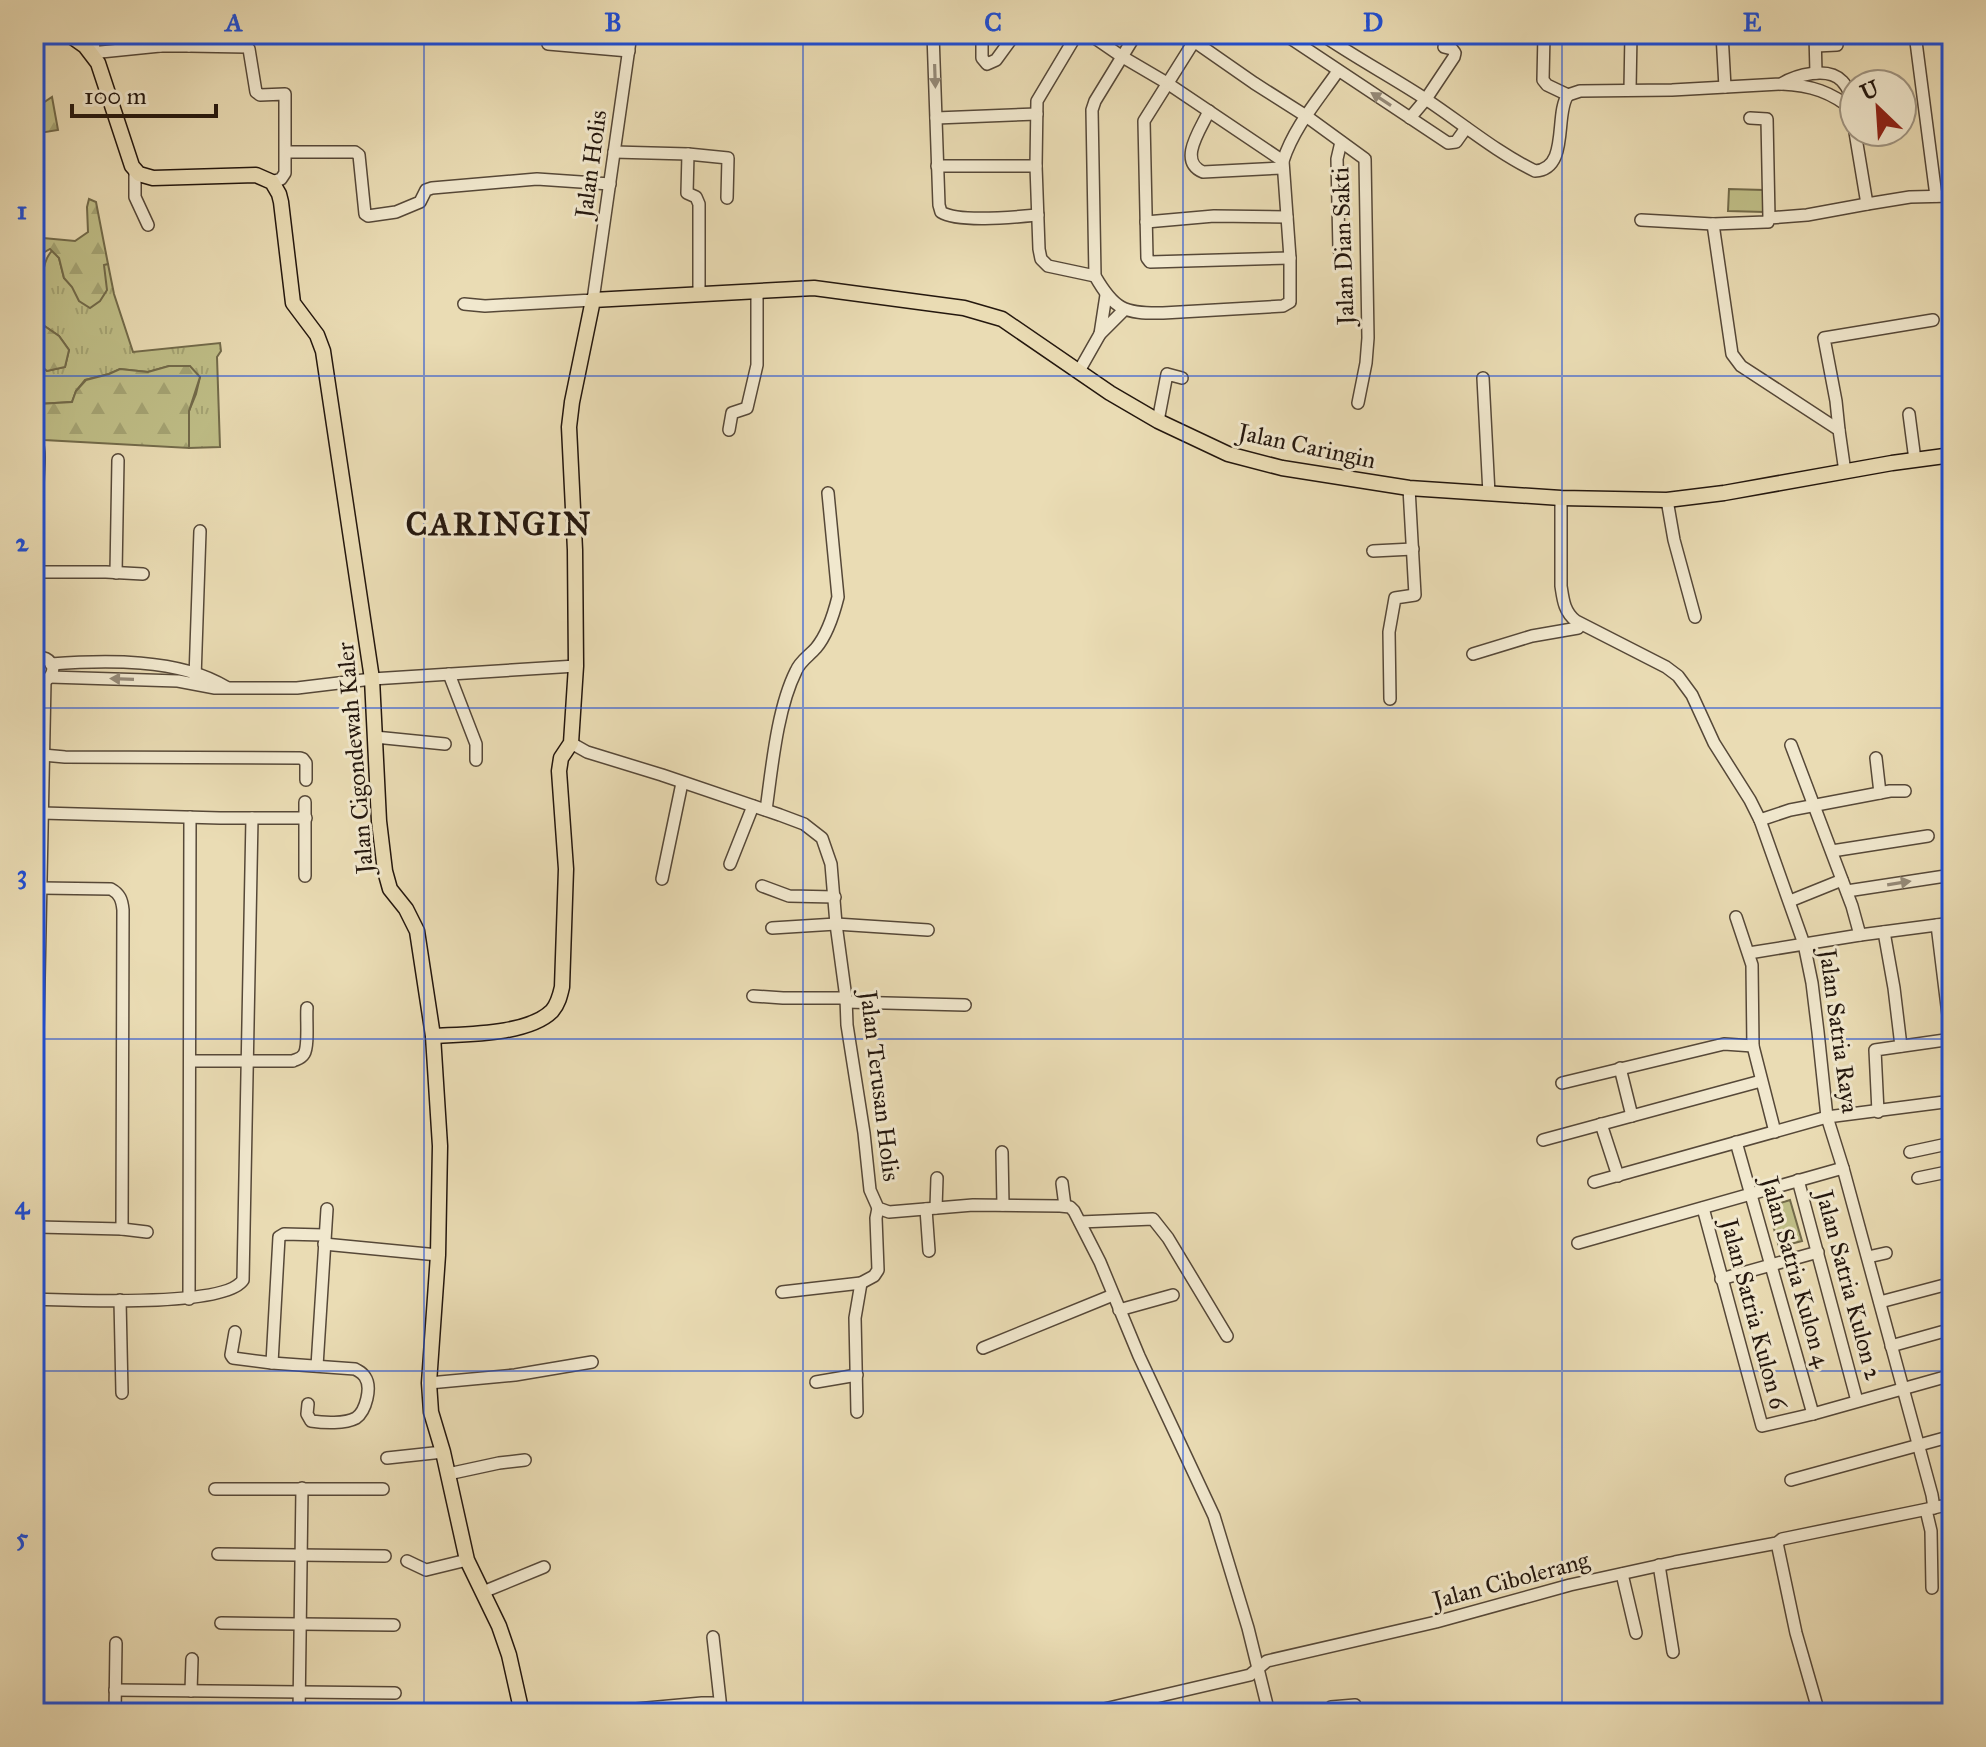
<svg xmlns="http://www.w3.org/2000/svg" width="1986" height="1747" font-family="'IM FELL Great Primer',serif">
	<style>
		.grass { fill: url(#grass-tufts); stroke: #726a4a; stroke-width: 2 }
		.forest { fill: url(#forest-firs); stroke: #726a4a; stroke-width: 2 }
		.park { fill: #bfbe87; stroke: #726a4a; stroke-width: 2 }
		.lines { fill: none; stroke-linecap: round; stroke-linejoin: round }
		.minor-casing { stroke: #564838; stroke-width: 14 }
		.major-casing { stroke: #24170e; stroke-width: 17 }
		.minor { stroke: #f1e8ce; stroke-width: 11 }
		.major { stroke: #eadcb4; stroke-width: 14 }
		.oneway { fill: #958a78 }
		.grid { fill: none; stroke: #1d4ed8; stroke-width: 2; stroke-opacity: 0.55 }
		.labels { text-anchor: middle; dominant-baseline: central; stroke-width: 6; stroke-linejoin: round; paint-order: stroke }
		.street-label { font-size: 24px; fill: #24170e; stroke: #f1e8ce }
		.district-label { font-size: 32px; font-weight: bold; letter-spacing: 2px; fill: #24170e; stroke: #f1e8ce }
		.neatline { fill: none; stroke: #1d4ed8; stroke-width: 3 }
		.grid-label { font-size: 26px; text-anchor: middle; font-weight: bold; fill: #1d4ed8 }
	</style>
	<defs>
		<pattern id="grass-tufts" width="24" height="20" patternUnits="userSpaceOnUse" patternTransform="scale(2)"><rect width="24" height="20" fill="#bfbe87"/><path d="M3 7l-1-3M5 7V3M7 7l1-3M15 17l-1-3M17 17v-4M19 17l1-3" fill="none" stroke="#a4a373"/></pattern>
		<pattern id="forest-firs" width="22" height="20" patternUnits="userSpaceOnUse" patternTransform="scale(2)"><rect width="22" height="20" fill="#bfbe87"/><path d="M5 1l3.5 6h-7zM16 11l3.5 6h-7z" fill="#a4a373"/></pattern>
	</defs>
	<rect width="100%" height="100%" fill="#eadcb4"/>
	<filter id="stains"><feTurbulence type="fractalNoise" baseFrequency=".0025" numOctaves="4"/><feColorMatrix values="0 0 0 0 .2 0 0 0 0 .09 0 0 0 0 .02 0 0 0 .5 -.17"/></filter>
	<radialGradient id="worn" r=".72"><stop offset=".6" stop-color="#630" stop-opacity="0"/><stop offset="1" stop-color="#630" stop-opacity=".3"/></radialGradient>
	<path class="grass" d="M53 250 59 258 64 278 74 288 104 264H108L114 294 133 352 220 343 221 351 217 357 220 447 189 448V411L196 394 200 377 169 366 148 372 120 369 109 374 85 380 76 391 72 402 38 404 34 407V360L47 371 65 367 69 350 59 336 43 325C43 305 37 263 53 250Z"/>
	<g class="forest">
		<path d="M52 97 58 130 39 133 41 161 34 164V109Z"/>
		<path d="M89 199 96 202 108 264 104 265 107 290 100 301 90 308 79 301 72 287 64 278 59 258 50 249 43 253V325L59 336 69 350 65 367 47 371 34 360V235L43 238 75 241 88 232 87 207Z"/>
		<path d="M169 366H190L200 377 189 411V448L44 440 39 433 34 431V407L38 404 72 402 76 391 86 380 109 374 120 369 148 372Z"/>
	</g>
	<g class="park">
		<path d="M1729 189 1764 190V212L1728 211Z"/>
		<path d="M1790 1200 1802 1241 1779 1247 1768 1207Z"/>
	</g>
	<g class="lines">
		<defs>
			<g id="minor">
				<path d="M93 34 94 52"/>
				<path d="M933 34 939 205 941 212C958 223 1016 217 1038 215"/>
				<path d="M982 34V58L987 64 996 60 1015 34"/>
				<path d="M1077 34 1037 101 1036 166 1039 249 1041 259 1048 266 1095 276"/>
				<path d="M1089 34 1121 56 1167 83 1283 161"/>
				<path d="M1136 34 1095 101 1092 110 1095 276C1114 309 1124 314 1163 313L1283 306 1290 302V258L1283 161C1294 127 1318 100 1338 71"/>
				<path d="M1284 34 1448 143 1456 142 1466 128"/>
				<path d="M1321 34C1356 58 1392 77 1427 100 1463 124 1496 152 1535 171 1570 169 1554 113 1568 95"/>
				<path d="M1544 34 1543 80 1547 85 1568 95"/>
				<path d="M1722 34 1725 87"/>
				<path d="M1815 34 1816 73"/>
				<path d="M1915 34 1936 196"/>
				<path d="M799 36 895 34"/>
				<path d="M548 44 629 51"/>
				<path d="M160 46H189L190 34"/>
				<path d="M189 46 246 47 249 49 256 92 260 95 285 94V173L281 179 272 182"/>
				<path d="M1816 46 1837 45"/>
				<path d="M91 53 160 46 156 34"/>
				<path d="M1782 84C1810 85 1832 92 1854 111"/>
				<path d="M1630 89 1631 34"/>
				<path d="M1568 95 1580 91 1672 90 1781 84C1796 75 1828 66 1842 81 1850 89 1852 101 1854 111"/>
				<path d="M1209 111C1201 129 1177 161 1203 172L1282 168"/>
				<path d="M936 118 1037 114"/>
				<path d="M1410 118 1426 99 1454 57 1455 53 1452 49 1444 47"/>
				<path d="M1750 118 1767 119 1769 218"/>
				<path d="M1855 132 1867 204 1910 197 1952 196"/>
				<path d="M287 152H355L359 155 365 214 368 216 396 212 420 202 426 190 432 188 537 179 610 184"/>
				<path d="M614 152 688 154 728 158 727 198"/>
				<path d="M688 154 687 193 696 197 699 204V293"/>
				<path d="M937 166H1036"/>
				<path d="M135 171V197L148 225"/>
				<path d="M1641 220 1713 224 1766 222H1768L1769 218 1807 215 1867 204"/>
				<path d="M1146 222 1214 216 1287 217"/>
				<path d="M1713 224 1732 354 1741 366 1839 430 1845 472"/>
				<path d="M1339 250 1337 159 1341 142"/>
				<path d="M1290 258 1150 262 1147 258 1144 121 1193 43 1198 44 1254 83 1306 116 1365 159 1368 338 1366 363 1358 403"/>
				<path d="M464 304 485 306 593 300 631 34"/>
				<path d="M1100 334 1106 295"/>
				<path d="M1079 371 1100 334 1124 310"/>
				<path d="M1483 378 1489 494"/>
				<path d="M1909 414 1915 460"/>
				<path d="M1158 421 1167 374 1182 378"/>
				<path d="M729 430 732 413 747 408 757 365V291"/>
				<path d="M1839 430 1836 401 1824 338 1933 320"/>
				<path d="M34 435C42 448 38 468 38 484 37 521 35 559 34 596"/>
				<path d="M1561 498V586C1563 599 1564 612 1576 621L1666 667 1678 676 1692 695 1714 743 1750 800 1760 820 1804 944 1812 983 1818 1032 1827 1117 1843 1168 1932 1495 1934 1508"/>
				<path d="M1667 500 1674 540 1695 617"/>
				<path d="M1373 551 1413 549"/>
				<path d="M34 572H106L143 574"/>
				<path d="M116 573 118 460"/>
				<path d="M1473 654 1532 636 1578 628"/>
				<path d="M34 659C43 655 50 659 53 668 52 679 44 684 34 680"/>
				<path d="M51 664C104 660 179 658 226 687"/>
				<path d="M449 674 476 744V760"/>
				<path d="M50 677 178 681 215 688H297L372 679 576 666"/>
				<path d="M195 678 200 531"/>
				<path d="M1390 699 1389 632 1395 598 1415 595 1409 488"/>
				<path d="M375 737 445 744"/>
				<path d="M571 743 587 752 662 775 780 815 804 824 822 838 831 864 836 924 846 998 847 1025 864 1133 870 1190 878 1208 889 1212 973 1205 1060 1206 1070 1207 1074 1211 1100 1262 1139 1356 1214 1516 1248 1628 1269 1713"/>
				<path d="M1791 745 1852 906 1860 935"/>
				<path d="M43 755 65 757 300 758 303 759 306 763V780"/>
				<path d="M1876 758 1880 793"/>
				<path d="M305 802V876"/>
				<path d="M766 810C772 767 777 709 796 671 800 661 809 656 816 648 827 635 834 613 838 597L828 493"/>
				<path d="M42 813 220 818H306"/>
				<path d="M1760 820 1790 810 1890 791H1905"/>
				<path d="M1832 851 1928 836"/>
				<path d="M730 864 753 806"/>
				<path d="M662 879 682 783"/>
				<path d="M762 886 789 896 835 897"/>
				<path d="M41 888 111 889C120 894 122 900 123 910L122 1229"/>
				<path d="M1847 891 1952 875"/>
				<path d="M1790 901 1842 880"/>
				<path d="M1736 917 1752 965 1753 1046 1775 1132"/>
				<path d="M1937 925 1951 1039"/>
				<path d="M772 928 836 924 928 930"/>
				<path d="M1884 932 1894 988 1901 1046"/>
				<path d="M1749 953 1860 935 1952 923"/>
				<path d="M753 996 783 998H846"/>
				<path d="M846 1002 965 1005"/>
				<path d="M190 1061H293C297 1059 301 1059 304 1054 309 1046 306 1018 307 1008"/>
				<path d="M1620 1068 1632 1116"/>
				<path d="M1562 1083 1724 1044 1753 1046"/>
				<path d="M1878 1112 1875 1050 1952 1039"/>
				<path d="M1601 1124 1618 1176"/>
				<path d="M1543 1140 1761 1081"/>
				<path d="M1736 1142 1813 1414"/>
				<path d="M1002 1152 1003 1205"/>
				<path d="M1910 1152 1952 1143"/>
				<path d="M1918 1178 1952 1171"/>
				<path d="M1798 1180 1857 1401"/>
				<path d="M1594 1182 1827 1117 1952 1101"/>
				<path d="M1062 1183 1065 1206"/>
				<path d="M936 1208 937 1178"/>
				<path d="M1703 1208 1762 1426 1813 1414 1952 1375"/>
				<path d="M926 1209 929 1251"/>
				<path d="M1080 1222 1153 1219 1168 1238 1227 1336"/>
				<path d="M38 1227 122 1229 147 1232"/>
				<path d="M1578 1243 1843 1168"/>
				<path d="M324 1244 438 1255"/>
				<path d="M1868 1257 1886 1253"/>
				<path d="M1721 1279 1818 1252"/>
				<path d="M782 1292 861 1283 874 1276 878 1270 876 1218 878 1208"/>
				<path d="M34 1299C71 1300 225 1308 243 1280L252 818"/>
				<path d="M189 1299 190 817"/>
				<path d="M120 1300 122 1393"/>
				<path d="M1880 1302 1952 1283"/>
				<path d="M1119 1310 1173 1295"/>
				<path d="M235 1332 231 1355 233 1358 272 1363 355 1369C360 1372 362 1372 365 1377 372 1387 366 1411 356 1418 345 1424 324 1423 311 1421L307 1414 308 1404"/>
				<path d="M1891 1346 1952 1329"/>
				<path d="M983 1348 1113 1295"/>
				<path d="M272 1363 279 1237 284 1234 324 1235"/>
				<path d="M317 1366 327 1209"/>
				<path d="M816 1382 857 1375"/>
				<path d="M429 1383 515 1375 592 1362"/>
				<path d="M857 1412 855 1318 861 1283"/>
				<path d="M387 1458 443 1452"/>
				<path d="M448 1474 499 1463 525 1460"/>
				<path d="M1791 1480 1952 1436"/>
				<path d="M215 1489H383"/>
				<path d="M1926 1510 1931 1531 1932 1588"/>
				<path d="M1777 1543 1796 1633 1819 1713"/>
				<path d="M218 1554 385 1556"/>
				<path d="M407 1561 426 1570 467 1560"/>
				<path d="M1659 1565 1673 1652"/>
				<path d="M1622 1574 1636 1633"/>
				<path d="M483 1592 544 1567"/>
				<path d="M34 1605 38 1227V1028L45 681"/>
				<path d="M221 1623 394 1625"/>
				<path d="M713 1637 721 1709"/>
				<path d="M34 1681V1713"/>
				<path d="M115 1690 395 1693"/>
				<path d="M191 1691 192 1659"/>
				<path d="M1331 1707 1355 1705 1358 1713"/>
				<path d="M115 1713 116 1643"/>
				<path d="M299 1713 302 1488"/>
				<path d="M483 1713 521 1709"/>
				<path d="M634 1713 633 1711 636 1709 702 1703H713L720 1706"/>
				<path d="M1087 1713 1250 1675 1267 1661 1436 1622 1570 1585 1675 1562 1777 1543 1782 1539 1952 1504"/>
			</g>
			<g id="major">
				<path d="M68 34 85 46 98 63 132 166 139 174 153 178 256 175 272 182 279 194 281 202 293 303 317 335 323 351 372 679 379 821 385 871 390 889 406 909 417 931 433 1036 440 1146 438 1255 429 1383 431 1412 443 1452 467 1560 499 1626 509 1655 522 1713"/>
				<path d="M433 1036C465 1034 528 1035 552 1011 558 1004 560 996 562 987L566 869 559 771 561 758 571 743 576 666 575 550 569 427 572 402 593 300 814 288 964 308 1002 319 1110 393 1158 421 1228 454 1282 468 1409 488 1561 498 1667 500 1724 493 1892 463 1952 455"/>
			</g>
		</defs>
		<use href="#minor" class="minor-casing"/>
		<use href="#major" class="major-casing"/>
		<use href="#minor" class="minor"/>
		<use href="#major" class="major"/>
	</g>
	<defs><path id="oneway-solid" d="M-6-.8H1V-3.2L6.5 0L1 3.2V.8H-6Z" transform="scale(2)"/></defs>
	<g class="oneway">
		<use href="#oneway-solid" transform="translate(935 76) rotate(88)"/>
		<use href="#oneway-solid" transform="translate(1381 99) rotate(-147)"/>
		<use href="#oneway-solid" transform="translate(122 679) rotate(-178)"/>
		<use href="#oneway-solid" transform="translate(1899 883) rotate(-9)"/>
	</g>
	<path class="grid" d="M424 34V1713M803 34V1713M1183 34V1713M1562 34V1713M34 376H1952M34 708H1952M34 1039H1952M34 1371H1952"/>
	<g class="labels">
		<g class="street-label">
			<text transform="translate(591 164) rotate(-82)">Jalan Holis</text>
			<text transform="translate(1343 246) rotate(-92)">Jalan Dian Sakti</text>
			<text transform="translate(1307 446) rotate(12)">Jalan Caringin</text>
			<text transform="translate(355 758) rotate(-95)">Jalan Cigondewah Kaler</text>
			<text transform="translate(1839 1031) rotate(82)">Jalan Satria Raya</text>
			<text transform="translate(880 1086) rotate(83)">Jalan Terusan Holis</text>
			<text transform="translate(1796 1272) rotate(74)">Jalan Satria Kulon 4</text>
			<text transform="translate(1849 1285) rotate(75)">Jalan Satria Kulon 2</text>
			<text transform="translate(1754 1314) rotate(75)">Jalan Satria Kulon 6</text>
			<text transform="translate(1511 1580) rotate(-15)">Jalan Cibolerang</text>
		</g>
		<g class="district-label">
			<text x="499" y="524">CARINGIN</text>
		</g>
	</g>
	<rect width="1986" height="1747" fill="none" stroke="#eadcb4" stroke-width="88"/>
	<g transform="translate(1878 108) rotate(335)"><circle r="38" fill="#f1e8ce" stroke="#9f9481" stroke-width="2"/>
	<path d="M0-6L14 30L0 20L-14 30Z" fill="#8f2418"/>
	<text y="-12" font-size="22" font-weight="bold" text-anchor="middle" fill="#24170e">U</text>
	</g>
	<path d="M72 104v12h144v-12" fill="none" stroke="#24170e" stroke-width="4"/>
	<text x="84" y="104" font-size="24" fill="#24170e" stroke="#f1e8ce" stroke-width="6" paint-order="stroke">100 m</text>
	<rect x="44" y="44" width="1898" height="1659" class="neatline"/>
	<g class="grid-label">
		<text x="234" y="31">A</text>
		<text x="613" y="31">B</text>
		<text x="993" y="31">C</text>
		<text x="1373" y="31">D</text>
		<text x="1752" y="31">E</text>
		<text x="22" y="219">1</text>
		<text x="22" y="551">2</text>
		<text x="22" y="883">3</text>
		<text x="22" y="1214">4</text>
		<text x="22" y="1546">5</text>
	</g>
	<rect width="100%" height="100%" filter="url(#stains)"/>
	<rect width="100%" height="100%" fill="url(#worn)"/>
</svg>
